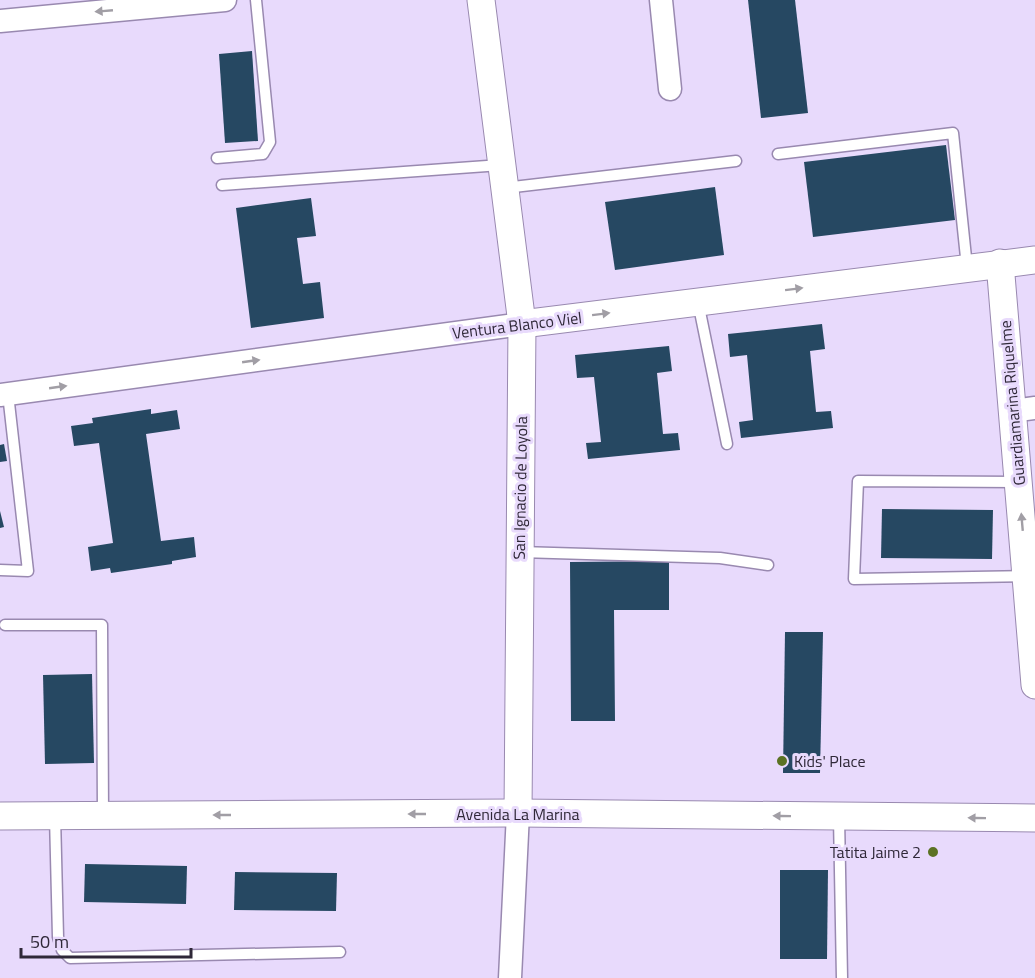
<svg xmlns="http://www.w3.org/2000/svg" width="1035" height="978" font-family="'Titillium Web',sans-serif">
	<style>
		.building { fill: #264862 }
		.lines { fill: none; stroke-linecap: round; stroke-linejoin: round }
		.service-casing { stroke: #9989b0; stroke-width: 13 }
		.minor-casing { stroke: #9989b0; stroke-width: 25 }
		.tertiary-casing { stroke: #9989b0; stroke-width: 29 }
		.service { stroke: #fff; stroke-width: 10 }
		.minor { stroke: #fff; stroke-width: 22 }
		.tertiary { stroke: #fff; stroke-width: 27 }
		.oneway { fill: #a19ea5 }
		.poi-dot { fill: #5b7223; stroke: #e8dafc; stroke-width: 2 }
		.labels { text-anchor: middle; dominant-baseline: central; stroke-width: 6; stroke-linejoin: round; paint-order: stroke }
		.street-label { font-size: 16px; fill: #2f2838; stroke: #e8dafc }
		.poi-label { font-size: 16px; fill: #2f2838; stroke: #e8dafc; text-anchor: start }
	</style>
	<rect width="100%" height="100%" fill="#e8dafc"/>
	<g class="building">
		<path d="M748 0H795L808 113 761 118Z"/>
		<path d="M252 51 258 141 225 143 219 54Z"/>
		<path d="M946 145 955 220 813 237 804 162Z"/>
		<path d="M715 187 724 255 615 270 605 202Z"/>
		<path d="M311 198 316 236 297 238 303 284 320 282 324 318 251 328 236 208Z"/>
		<path d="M822 324 825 349 810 351 816 412 831 411 833 428 741 438 739 422 753 420 747 355 730 357 728 334Z"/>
		<path d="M669 346 672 371 657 373 663 434 678 433 680 450 588 459 586 443 601 442 594 377 577 378 575 355Z"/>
		<path d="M151 409V414L177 410 180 429 146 434 161 541 194 537 196 557 172 561V564L111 573 110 568 91 571 88 547 113 543 99 443 74 446 71 426 93 423 92 418Z"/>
		<path d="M4 444 7 461 0 462V445Z"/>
		<path d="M882 509 993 510 992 559 881 558Z"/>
		<path d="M0 511 4 527 0 528Z"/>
		<path d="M669 561V610H614L615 721H571L570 562Z"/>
		<path d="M785 632H823L820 773H783Z"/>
		<path d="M92 674 94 763 45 764 43 675Z"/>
		<path d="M85 864 187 866 186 904 84 902Z"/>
		<path d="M780 870H828L827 959H780Z"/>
		<path d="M235 872 337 873 336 911 234 910Z"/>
	</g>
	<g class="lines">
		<defs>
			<g id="service">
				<path d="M778 154 953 133 967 267"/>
				<path d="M217 158 263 154 270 142 256 0"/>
				<path d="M222 185 501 165"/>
				<path d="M505 188 736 161"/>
				<path d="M698 302 727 444"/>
				<path d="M1017 482 858 481 854 579 1026 576"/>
				<path d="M520 552 720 558 768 565"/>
				<path d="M0 570 28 571 8 394"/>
				<path d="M5 625H102L103 815"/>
				<path d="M55 816 58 937 62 950 70 958 340 952"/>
				<path d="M839 817 842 978"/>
			</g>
			<g id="minor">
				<path d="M661 0 670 89"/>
				<path d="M0 21 225 0"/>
				<path d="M0 395 522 324"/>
				<path d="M1012 411 1035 408"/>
				<path d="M510 978 518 813"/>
			</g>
			<g id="tertiary">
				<path d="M481 0 522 324 518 813"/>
				<path d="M1000 263 1035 685"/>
				<path d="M522 324 1035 260"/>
				<path d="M0 816 518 813 1035 818"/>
			</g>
		</defs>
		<use href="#service" class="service-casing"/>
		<use href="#minor" class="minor-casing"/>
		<use href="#tertiary" class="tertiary-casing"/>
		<use href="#service" class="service"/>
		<use href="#minor" class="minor"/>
		<use href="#tertiary" class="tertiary"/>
	</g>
	<defs><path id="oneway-solid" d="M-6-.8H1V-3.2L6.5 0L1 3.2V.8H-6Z" transform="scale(1.5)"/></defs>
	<g class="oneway">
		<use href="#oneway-solid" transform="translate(104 11) rotate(175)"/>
		<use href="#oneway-solid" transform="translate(794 289) rotate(-7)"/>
		<use href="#oneway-solid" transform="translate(601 314) rotate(-7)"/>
		<use href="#oneway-solid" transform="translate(251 361) rotate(-8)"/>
		<use href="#oneway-solid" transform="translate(58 387) rotate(-8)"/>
		<use href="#oneway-solid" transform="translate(1022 522) rotate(-95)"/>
		<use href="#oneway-solid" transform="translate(417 814) rotate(180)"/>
		<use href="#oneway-solid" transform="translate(222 815) rotate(180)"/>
		<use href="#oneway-solid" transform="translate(782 816) rotate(-179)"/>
		<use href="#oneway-solid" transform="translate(977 818) rotate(-179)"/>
	</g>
	<g class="poi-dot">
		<circle cx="782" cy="761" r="6"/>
		<circle cx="933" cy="852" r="6"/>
	</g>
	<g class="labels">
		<g class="street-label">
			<text transform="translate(517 325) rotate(-7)">Ventura Blanco Viel</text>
			<text transform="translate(1012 403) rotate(-95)">Guardiamarina Riquelme</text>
			<text transform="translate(520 488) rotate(-89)">San Ignacio de Loyola</text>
			<text x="518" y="814">Avenida La Marina</text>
		</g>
		<g class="poi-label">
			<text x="794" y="761">Kids' Place</text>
			<text x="921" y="852" text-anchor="end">Tatita Jaime 2</text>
		</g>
	</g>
	<path d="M21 948v9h170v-9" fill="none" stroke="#2f2838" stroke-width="3"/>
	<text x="30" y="948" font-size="18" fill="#2f2838" stroke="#e8dafc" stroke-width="4.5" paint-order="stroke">50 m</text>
</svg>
